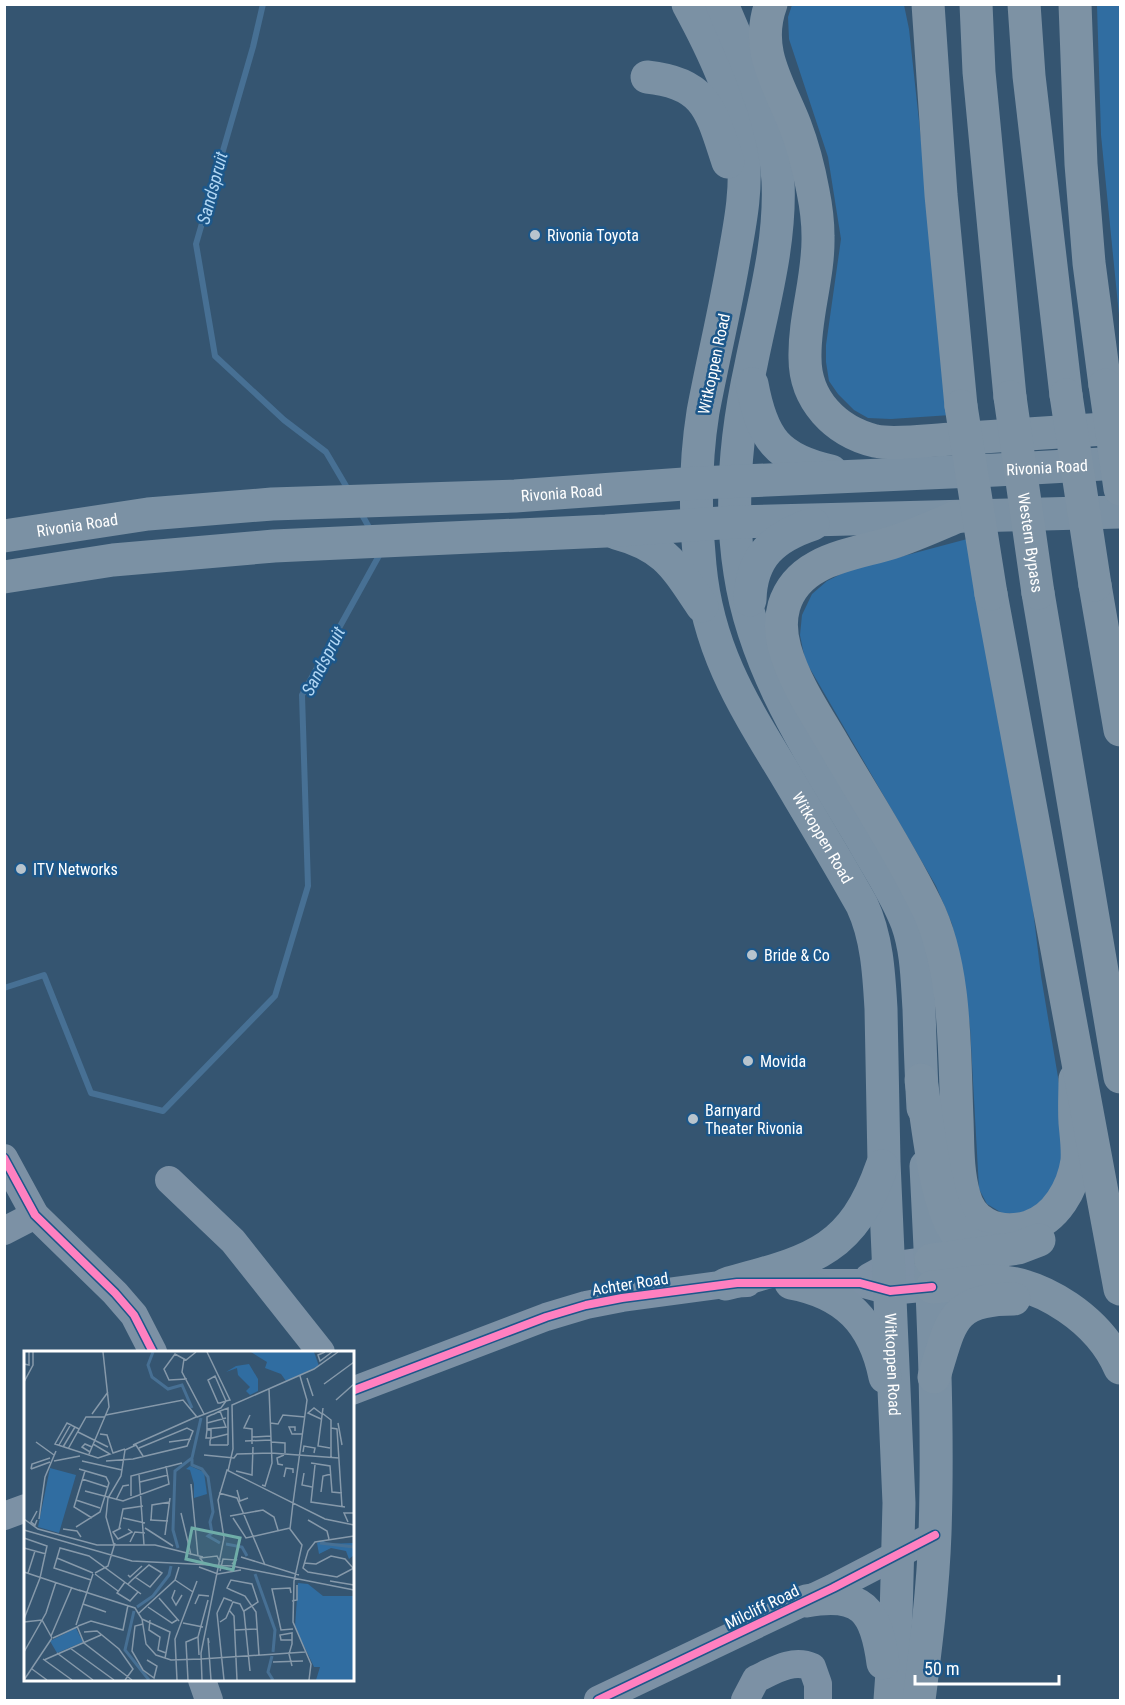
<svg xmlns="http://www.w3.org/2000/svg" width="1125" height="1705" font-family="'Roboto Condensed',sans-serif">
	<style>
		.green { fill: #306da1 }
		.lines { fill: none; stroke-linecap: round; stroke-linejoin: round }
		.stream { stroke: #477094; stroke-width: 6 }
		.minor { stroke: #7c91a5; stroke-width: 28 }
		.major { stroke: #7b91a4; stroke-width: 33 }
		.highway { stroke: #7d92a4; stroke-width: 33 }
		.highway-bridge { stroke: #7d92a4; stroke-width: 33 }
		.cycleway-casing { stroke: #1c578a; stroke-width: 11 }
		.cycleway { stroke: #ff80c0; stroke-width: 8 }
		.poi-dot { fill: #b8c4cd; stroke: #1c578a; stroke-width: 2 }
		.labels { text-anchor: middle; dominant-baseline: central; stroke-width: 5; stroke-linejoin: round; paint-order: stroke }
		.poi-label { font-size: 16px; fill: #fff; stroke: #1c578a; text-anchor: start }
		.street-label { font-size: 16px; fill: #fff; stroke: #1c578a }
		.water-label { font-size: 18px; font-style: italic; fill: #b2d7f4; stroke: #1c578a }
		.inset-river { fill: none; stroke: #477094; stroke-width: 3 }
		.inset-road { fill: none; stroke: #8699aa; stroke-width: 1.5 }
		.view { fill: #6fada8; fill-opacity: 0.15; stroke: #6fada8; stroke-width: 3 }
		.inset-edge { fill: none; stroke: #fff; stroke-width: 3 }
	</style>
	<rect width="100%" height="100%" fill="#355571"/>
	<g class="green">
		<path d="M792 5H904L909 29 951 415 891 419 868 418 854 410 838 394 829 381 826 362V345L841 239 828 157 789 39 788 17Z"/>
		<path d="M1097 5H1120V325L1101 135Z"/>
		<path d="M971 538 1021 810 1041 976 1062 1101 1066 1155 1059 1177 1045 1198 1031 1209 1017 1214 1002 1213 987 1204 979 1189 970 1027 961 965 952 924 936 886 805 660 800 635 802 615 812 594 827 581 847 571Z"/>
	</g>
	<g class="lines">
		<g class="stream">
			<path d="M263 4 253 47 196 244 215 356 284 420 326 452 349 491"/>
			<path d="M360 511 371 531"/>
			<path d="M4 988 44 975 91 1093 163 1111 275 996 308 886 302 695 381 552"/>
		</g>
		<g class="minor">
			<path d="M4 1158 35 1215 115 1293 134 1315 153 1352"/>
			<path d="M169 1180 233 1241 321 1352"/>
			<path d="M4 1231 35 1215"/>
			<path d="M869 1277 889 1266 931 1260"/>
			<path d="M803 1283H860L890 1291 932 1287"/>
			<path d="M352 1391 546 1317 586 1305 622 1298 726 1284 747 1283"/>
			<path d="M4 1516 26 1508"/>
			<path d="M202 1680 209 1700"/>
			<path d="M598 1700 833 1588 935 1535"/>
			<path d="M745 1700 756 1679C773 1671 793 1658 812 1667L818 1684V1700"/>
		</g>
		<g class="major">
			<path id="s1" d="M688 4C713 50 737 100 743 152 747 186 741 219 735 252 726 306 713 359 703 412 695 462 695 516 700 566 708 651 744 706 787 777 812 819 838 862 862 905 877 937 879 974 881 1009L884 1162 899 1503 896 1617 890 1700"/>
			<path d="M722 4C745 60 775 119 778 181 781 243 763 305 751 365 736 433 729 504 740 573 755 673 813 756 863 841 878 868 896 894 907 923 917 951 917 980 919 1009 920 1042 921 1075 923 1108"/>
			<path d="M647 77C707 83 711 111 728 162"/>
			<path d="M752 384C762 438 777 459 831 471"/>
			<path d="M616 533C665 546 675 566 702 606"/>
			<path id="s2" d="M4 536 148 514 272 504 515 496 698 483 996 470 1120 463"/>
			<path d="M4 577 113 560 274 546 606 531 735 522 1120 512"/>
			<path d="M750 600C751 556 774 537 813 524"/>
			<path d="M791 1283C845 1293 874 1322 885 1377"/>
			<path d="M726 1284C807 1261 851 1255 882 1166"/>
			<path d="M806 1601C862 1591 876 1610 883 1663"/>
			<path d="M919 1700C926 1645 933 1589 935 1533 939 1411 932 1288 926 1166"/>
		</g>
		<g class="highway">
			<path d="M771 4C754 50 779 84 795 125 803 146 809 169 813 191 816 206 818 221 818 236 819 277 804 317 805 358 805 400 835 431 875 441 895 445 931 440 952 439 1008 435 1064 432 1120 428"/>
			<path d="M928 4 941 195 961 406"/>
			<path d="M976 4 979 72 1010 397"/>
			<path d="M1024 4 1029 76 1066 395"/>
			<path d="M1075 4 1081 164 1089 263 1105 385"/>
			<path d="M956 517C935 526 913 536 891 543 852 555 798 559 784 606 780 620 781 635 785 649 795 684 816 714 834 745 865 798 899 850 926 905 957 967 954 1051 957 1119 958 1143 957 1171 964 1195 967 1207 974 1218 986 1224 999 1231 1014 1231 1028 1227 1056 1219 1073 1188 1077 1161 1078 1148 1076 1135 1075 1123 1074 1108 1075 1094 1075 1079"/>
			<path d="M1095 585 1120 730"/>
			<path d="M1038 593 1120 1077"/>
			<path d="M991 594 1120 1289"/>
			<path d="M921 1080C927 1117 935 1211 959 1236 969 1247 983 1249 997 1250"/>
			<path d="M931 1260 1018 1248 1039 1240"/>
			<path d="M932 1287C952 1286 971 1281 992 1281 1043 1282 1100 1321 1120 1368"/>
			<path d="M934 1377C951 1323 950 1299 1014 1299"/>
		</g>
		<g class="highway-bridge">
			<path d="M1105 385 1120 489"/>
			<path d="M1066 395 1095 585"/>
			<path id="s3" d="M1010 397 1038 593"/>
			<path d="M961 406 991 594"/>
		</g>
		<defs>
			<g id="cycleway">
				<path d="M4 1158 35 1215 115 1293 134 1315 153 1352"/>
				<path d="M352 1391 546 1317 586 1305 622 1298 737 1283H860L890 1291 932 1287"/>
				<path d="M598 1700 833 1588 935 1535"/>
			</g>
		</defs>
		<use href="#cycleway" class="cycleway-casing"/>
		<use href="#cycleway" class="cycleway"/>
	</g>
	<g class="poi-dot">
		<circle cx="535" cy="235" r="6"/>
		<circle cx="21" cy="869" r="6"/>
		<circle cx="752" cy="955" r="6"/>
		<circle cx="748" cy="1061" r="6"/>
		<circle cx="693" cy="1119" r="6"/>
	</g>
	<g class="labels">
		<g class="poi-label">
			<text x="547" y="235">Rivonia Toyota</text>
			<text x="33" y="869">ITV Networks</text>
			<text x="764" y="955">Bride &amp; Co</text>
			<text x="760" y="1061">Movida</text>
			<text x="705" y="1110">Barnyard<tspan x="705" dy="18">Theater Rivonia</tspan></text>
		</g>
		<g class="street-label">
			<text transform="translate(714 364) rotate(-78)">Witkoppen Road</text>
			<text stroke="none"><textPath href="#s2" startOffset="1046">Rivonia Road</textPath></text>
			<text stroke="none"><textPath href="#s2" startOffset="560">Rivonia Road</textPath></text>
			<text stroke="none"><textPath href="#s2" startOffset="74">Rivonia Road</textPath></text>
			<text stroke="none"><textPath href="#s3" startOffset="147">Western Bypass</textPath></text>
			<text stroke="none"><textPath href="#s1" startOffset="878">Witkoppen Road</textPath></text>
			<text transform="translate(630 1284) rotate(-9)">Achter Road</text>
			<text stroke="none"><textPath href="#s1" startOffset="1418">Witkoppen Road</textPath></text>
			<text transform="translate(762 1607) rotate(-26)">Milcliff Road</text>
		</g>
		<g class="water-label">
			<text transform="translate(212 188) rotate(-75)">Sandspruit</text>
			<text transform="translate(323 661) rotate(-63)">Sandspruit</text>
		</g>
	</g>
	<g transform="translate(24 1351)">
		<rect width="330" height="330" fill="#355571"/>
		<path d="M227 1H290L295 15 262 30 257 23 241 17 243 11ZM225 13 234 28V40L226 44 222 40 226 36 214 24 213 17 202 21 212 15ZM166 115 180 121 183 143 170 147V133L166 119 162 118ZM26 117 52 124 35 182 14 176ZM300 189 301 193 330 192V204L325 208 322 200 307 197 295 203 293 192ZM274 232 284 233 299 245H330V329H292L296 316H290L271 276ZM52 277 59 291 33 302 26 290Z" fill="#306da1"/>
		<path class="inset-river" d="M129 1 124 14 128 26 144 38 158 34 168 57M168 108V114L178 118 184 126 189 161 186 171 188 182 184 185 196 192M296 192 330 196M202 193 218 196 223 205M154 197 149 179 151 120 168 107 177 67M231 223 251 279 249 301M113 256 129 245 145 224 147 215M110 260 101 299 125 329M248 305 244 321 249 329"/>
		<path class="inset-road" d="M183 1 206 49 202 50 196 52H194L184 29 191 25 202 50M301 1 294 4 296 10 308 1M160 8 158 21 180 63M0 13 5 14V1M283 27 289 45M163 28 145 29 140 18 151 3 162 9 172 1M0 31 9 14V1M300 33 330 11M312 49 330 33M299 57 294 95 306 97M196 60 202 76 183 78V66L187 64 190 63 196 60 204 57V94M298 62 307 69V106M68 63 84 41M82 64 159 49 173 66 197 57 202 50M226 64 220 77 228 78V93M297 68 284 62 290 57 298 63M183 72 202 67M246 72 254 73 259 64 281 66M314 72 318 94M307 77 313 78 318 156M55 78 43 72 31 93 74 107 86 103 69 93M271 80V76H265L268 83H278M54 81 84 96M76 83 83 84 89 102 101 98M228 86 247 85M221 90 247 89M12 91 30 104M145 91 167 88M247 91 261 92V102M35 94 47 73M109 94 172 66M204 94H186V90L187 87V79H183L182 87H188L204 83M39 96 51 76M44 98 62 66H81M66 101 58 96 61 93 68 96M279 101 280 95 291 97 290 102M65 103 85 56 79 1M180 104 210 107 213 103 247 102 315 107M30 110 56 105M58 110 98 119M82 110 109 108 163 95 169 80 163 77 115 97M287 112 306 115 308 141 318 142M259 114 254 113 253 107 260 104M291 114 287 151 321 156M7 118 8 113 26 107M7 118 26 111M61 120 50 156 68 167M204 120 209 98 208 54 290 18 314 1M212 120 228 124 229 96M280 122 278 134 288 136M115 123 120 194M260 126 262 117 269 118V122M58 128 83 136M116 131 144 124M167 133 174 205M238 134 241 135 248 112 245 38M213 139 216 150 224 147M61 140 99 150 145 133 142 115M297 141 299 125 307 123M195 142 213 147 241 214M107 145V125L158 112M52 149 76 157M92 149 99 135 105 134M269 152 283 49 276 25M269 152 266 178 278 194 270 230 269 271 287 313 285 329M13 160 7 171 11 174 13 169M157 162 167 204M206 165 239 159 250 166 254 179M99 167 121 172M209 167 222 187 266 177M0 168 14 178 73 194H131L179 206M15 168 21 126 32 100M126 169 144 170M127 169 128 154 146 151M284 169 303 180 305 188M324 171 320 162H330M52 176 76 161 85 132 82 126 55 118M97 177 89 181 94 188 108 181 104 178M121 177 149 195M39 178 53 180 57 186M95 178 99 158 119 155M0 179 108 210 208 215 330 239M141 184 146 147M330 185 291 191 284 200 279 217 284 221 313 226 330 217M0 187 23 195 16 227 0 268M106 191 111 181 121 182M90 194 82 166 84 147 97 125 101 99 112 94 119 105M0 197 22 203M217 206 275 224M33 207 69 222M179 211 176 207 193 205 196 211M280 212 292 213 307 205 321 208 329 217M175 216 194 223 217 219M196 220 199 208 212 209 208 213M0 221 57 240M4 222 11 200M71 222 84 215 91 192M71 223 94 240M104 224 106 226 118 215M67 229 30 217 36 197 65 205 117 243M151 229 169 241M306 230 330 234M101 231 93 242 106 250 114 241M104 233 108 229 125 214 138 222 126 236 111 226M55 239 111 257 118 268 122 293 132 304 147 309 177 308M151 239 148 247 152 254 158 244M207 239 221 245 232 261 235 304M207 239 203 237 207 229 228 233 234 251 220 260M267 242 266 237 248 238 257 279 269 278M135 247 155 270M268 250 273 249V234M59 253 82 261M171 253 175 244 185 245M124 256 148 272 153 269M205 259 210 265 213 329M115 262 151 229 155 216M193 262 200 329M193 262 200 247 208 250M118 268 146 281 141 307M126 269 125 279 136 286 134 299 142 302M0 271 18 269 28 287M196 271 202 267 209 251 216 253 220 261 226 320M159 272 179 276M119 273 111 275 108 300 119 319 130 327 133 315 123 309M52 274 69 223M53 275 60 292 108 329M54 275 67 270 99 279 104 254M210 279 233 278M60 281 73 280 95 298 109 318 101 329M27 285 48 236M29 287 53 276M268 289H257L256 284 268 282V293L265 303 268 315M185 292 184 287 187 329M46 297 90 329M0 301 22 262 32 231M33 302 69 329M175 304 174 286 184 249M19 308 48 329M177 308 281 301M20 309 77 284M249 311 279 310M8 318 23 329M0 329 28 287M153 329 151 288 173 230M164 329 162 291 174 286M178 329 177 302 200 187 194 149 203 119 301 168 330 174"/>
		<path class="view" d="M168 177 216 187 209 219 162 208Z"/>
		<rect width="330" height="330" class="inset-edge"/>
	</g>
	<rect width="1125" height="1705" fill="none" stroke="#ffffff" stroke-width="12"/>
	<path d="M915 1675v9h144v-9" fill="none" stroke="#ffffff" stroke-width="3"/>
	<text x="924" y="1675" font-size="18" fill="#ffffff" stroke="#1c578a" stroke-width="4.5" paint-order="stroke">50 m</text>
</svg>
